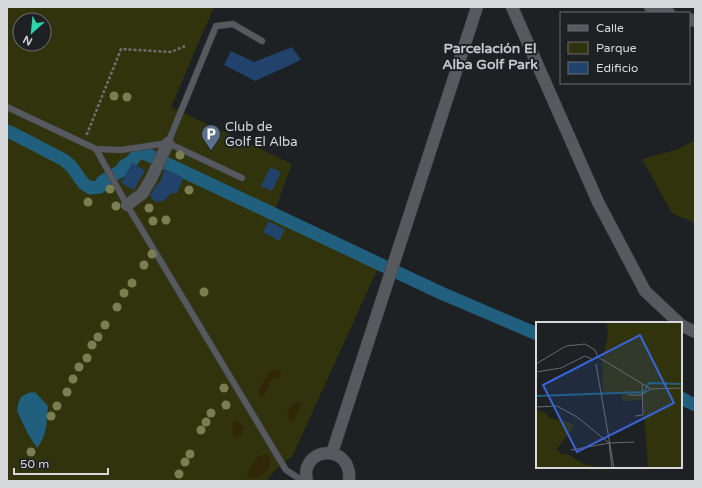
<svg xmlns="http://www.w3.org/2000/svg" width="702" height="488" font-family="'Varela Round',sans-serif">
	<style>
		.green { fill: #31330c; fill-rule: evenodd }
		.sand { fill: #302706 }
		.water { fill: #205f7d }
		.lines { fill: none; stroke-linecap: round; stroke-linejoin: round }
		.canal { stroke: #205f7d; stroke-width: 13 }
		.building { fill: #21426a }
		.lane-casing { stroke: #3a3c3e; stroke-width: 7 }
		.street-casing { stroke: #3a3c3e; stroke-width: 13 }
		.path { stroke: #6d6f72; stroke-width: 2.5; stroke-dasharray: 3 2; stroke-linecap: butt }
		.lane { stroke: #56595d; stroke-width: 6 }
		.street { stroke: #56595d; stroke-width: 12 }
		.tree { fill: #7a7e51 }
		.labels { text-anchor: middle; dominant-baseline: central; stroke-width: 4; stroke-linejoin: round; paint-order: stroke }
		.poi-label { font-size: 13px; fill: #d7d8da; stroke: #1e2124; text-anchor: start }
		.neighbourhood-label { font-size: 14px; font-weight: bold; fill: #c4c7cb; stroke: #1e2124 }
		.inset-river { fill: none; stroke: #205f7d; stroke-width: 2 }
		.inset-road { fill: none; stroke: #686a6d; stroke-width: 1 }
		.view { fill: #3963d8; fill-opacity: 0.15; stroke: #3963d8; stroke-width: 2 }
		.inset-edge { fill: none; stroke: #d7d8da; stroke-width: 2 }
	</style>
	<rect width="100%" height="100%" fill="#1e2124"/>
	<g class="green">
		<path d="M7 7H214L171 107 292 164 272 218 378 268 292 457 281 464 266 481H7ZM20 20H44V44H20Z"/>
		<path d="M695 140V223L672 213 642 159 678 149Z"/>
	</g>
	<g class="sand">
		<path d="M276 369 281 371V377L273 379 266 390 264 398 258 394 260 388 270 371Z"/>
		<path d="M296 402H302C299 408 297 414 294 420H289C284 412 291 407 296 402Z"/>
		<path d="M232 421H238L244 429 241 436 233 437Z"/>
		<path d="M266 454 270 456C272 470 263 477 250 478L247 474 258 456Z"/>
	</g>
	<path class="water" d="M35 392 48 406C47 421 47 436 37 448L28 434 17 411 18 404 21 397 28 393Z"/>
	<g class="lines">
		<g class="canal">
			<path d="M7 131 14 134 64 160 71 166 84 184 91 188 100 187 102 182 111 176 121 171 124 166 131 162 140 151 441 293 537 334"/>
			<path d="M681 398 695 405"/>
		</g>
	</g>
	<g class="building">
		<path d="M292 47 301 60 255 81 224 65 231 51 254 62Z"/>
		<path d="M132 163 145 170 134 190 121 183Z"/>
		<path d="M270 167 281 172 272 191 261 186Z"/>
		<path d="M165 169 182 177V182L177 193H171L166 199 163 201 157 202 153 200 150 195 158 183 160 182Z"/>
		<path d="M269 221 285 230 279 241 263 232Z"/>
	</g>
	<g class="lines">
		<defs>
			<g id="lane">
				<path d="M7 107 96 149 127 205 286 470 303 481"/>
				<path d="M168 143 216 26 233 24 262 41"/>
				<path d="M96 149 121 150 168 143 242 178"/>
			</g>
			<g id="street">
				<path d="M512 7 598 202 645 291 679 323"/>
				<path d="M650 7 669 13"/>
				<path d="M689 19 695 21"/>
				<path d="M127 205 142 194 151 179 168 143"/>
				<path d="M681 325 695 332"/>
				<path d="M332 453 477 7"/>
				<path d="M307 481C299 446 353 442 349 481"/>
			</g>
		</defs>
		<use href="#lane" class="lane-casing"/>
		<use href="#street" class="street-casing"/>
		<path class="path" d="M87 135V134L121 49 171 52 185 46"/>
		<use href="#lane" class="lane"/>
		<use href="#street" class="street"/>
	</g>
	<g class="tree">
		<circle cx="114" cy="96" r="4.5"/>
		<circle cx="127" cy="97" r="4.5"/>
		<circle cx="180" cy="155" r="4.5"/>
		<circle cx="110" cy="189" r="4.5"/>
		<circle cx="189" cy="190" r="4.5"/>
		<circle cx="88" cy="202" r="4.5"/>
		<circle cx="116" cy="206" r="4.5"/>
		<circle cx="149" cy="208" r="4.5"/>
		<circle cx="166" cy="220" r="4.5"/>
		<circle cx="153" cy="221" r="4.5"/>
		<circle cx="152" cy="254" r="4.5"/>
		<circle cx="144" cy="265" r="4.5"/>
		<circle cx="132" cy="283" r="4.5"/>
		<circle cx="204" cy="292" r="4.5"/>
		<circle cx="124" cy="293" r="4.5"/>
		<circle cx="117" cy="307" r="4.5"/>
		<circle cx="105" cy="325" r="4.5"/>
		<circle cx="98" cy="337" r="4.5"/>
		<circle cx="92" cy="345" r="4.5"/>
		<circle cx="87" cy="358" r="4.5"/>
		<circle cx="79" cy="367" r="4.5"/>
		<circle cx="73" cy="379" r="4.5"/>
		<circle cx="224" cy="388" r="4.5"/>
		<circle cx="67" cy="392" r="4.5"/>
		<circle cx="226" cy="405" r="4.5"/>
		<circle cx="57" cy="406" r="4.5"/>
		<circle cx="211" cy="413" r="4.5"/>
		<circle cx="51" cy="416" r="4.5"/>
		<circle cx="206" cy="422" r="4.5"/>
		<circle cx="201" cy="430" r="4.5"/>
		<circle cx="31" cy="452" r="4.5"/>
		<circle cx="190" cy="454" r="4.5"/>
		<circle cx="185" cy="462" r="4.5"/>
		<circle cx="179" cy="474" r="4.5"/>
	</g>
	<defs>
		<symbol id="parking-pin" viewBox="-11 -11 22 30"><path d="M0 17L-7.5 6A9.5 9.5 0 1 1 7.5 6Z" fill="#5c6f8a" stroke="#1e2124"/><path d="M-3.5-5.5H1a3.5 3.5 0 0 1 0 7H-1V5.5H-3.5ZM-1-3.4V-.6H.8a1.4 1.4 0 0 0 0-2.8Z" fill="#fff"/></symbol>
	</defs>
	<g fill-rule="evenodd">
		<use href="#parking-pin" x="200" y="123" width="22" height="30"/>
	</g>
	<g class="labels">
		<g class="poi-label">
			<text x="225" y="127">Club de<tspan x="225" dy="15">Golf El Alba</tspan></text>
		</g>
		<g class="neighbourhood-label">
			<text x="490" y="48">Parcelación El<tspan x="490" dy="16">Alba Golf Park</tspan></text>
		</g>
	</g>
	<g transform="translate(536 322)">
		<rect width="146" height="146" fill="#1e2124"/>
		<path d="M70 0H146V146H112L107 78 86 79 85 70H67L66 38 72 13ZM0 88 8 90 14 96 30 99 38 104 21 127 25 132 33 133 48 142 67 146H0Z" fill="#31330c"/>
		<path class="inset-river" d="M0 74 108 70 113 61 146 62"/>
		<path class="inset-road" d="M0 42 30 24 49 22 59 28 62 35 115 67 146 66M60 42 78 146M0 50 25 46 49 34 56 37M92 73H105L115 67M0 85 21 84 41 95 73 121 76 146M99 94 107 93 106 61M35 128 73 121 98 120"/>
		<path class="view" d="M104 13 138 81 41 130 7 63Z"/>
		<rect width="146" height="146" class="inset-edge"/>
	</g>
	<rect width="702" height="488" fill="none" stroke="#d7d8da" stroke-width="16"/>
	<rect x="560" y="12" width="130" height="72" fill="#1e2124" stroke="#686a6d"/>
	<rect x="568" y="25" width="20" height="6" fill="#56595d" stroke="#686a6d"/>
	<text x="596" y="32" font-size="12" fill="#d7d8da">Calle</text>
	<rect x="568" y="42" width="20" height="12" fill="#31330c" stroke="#686a6d"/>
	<text x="596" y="52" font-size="12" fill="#d7d8da">Parque</text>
	<rect x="568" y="62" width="20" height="12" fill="#21426a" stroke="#686a6d"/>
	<text x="596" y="72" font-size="12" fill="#d7d8da">Edificio</text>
	<g transform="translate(32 32) rotate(207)"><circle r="19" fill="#1e2124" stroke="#686a6d"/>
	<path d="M0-3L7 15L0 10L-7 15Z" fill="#2dd5ab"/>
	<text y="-6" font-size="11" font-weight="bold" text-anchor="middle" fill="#d7d8da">N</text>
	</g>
	<path d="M14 468v6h94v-6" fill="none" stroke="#d7d8da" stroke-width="2"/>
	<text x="20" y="468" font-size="12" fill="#d7d8da" stroke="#1e2124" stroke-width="3" paint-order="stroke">50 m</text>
</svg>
